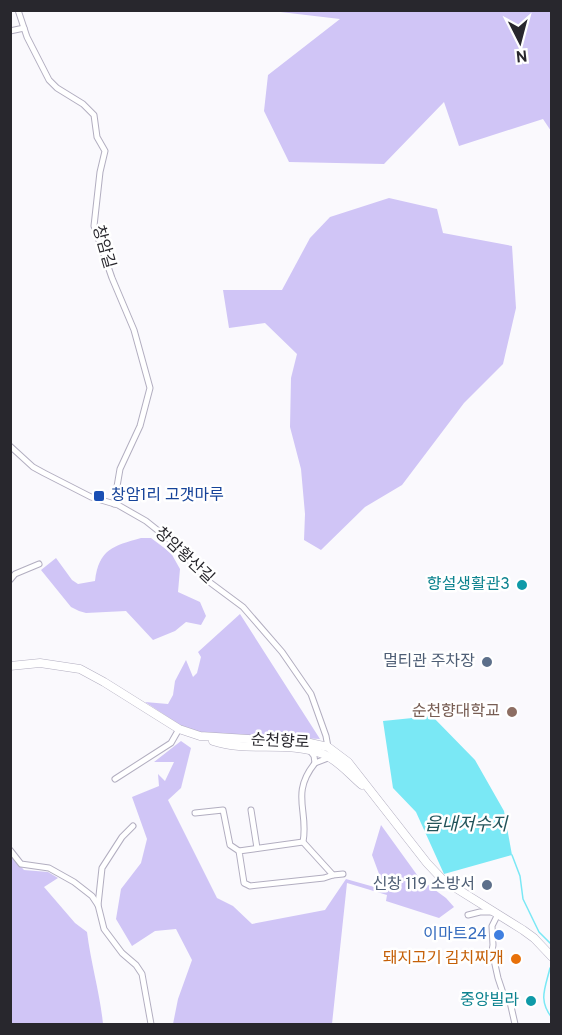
<svg xmlns="http://www.w3.org/2000/svg" width="562" height="1035" font-family="Overpass,'Noto Sans KR',sans-serif">
	<style>
		.green { fill: #d0c5f6 }
		.water { fill: #7ae8f5 }
		.lines { fill: none; stroke-linecap: round; stroke-linejoin: round }
		.stream { stroke: #7ae8f5; stroke-width: 1.5 }
		.minor-casing { stroke: #b2aec0; stroke-width: 7 }
		.secondary-casing { stroke: #b2aec0; stroke-width: 9 }
		.minor { stroke: #fff; stroke-width: 5 }
		.secondary { stroke: #fff; stroke-width: 8 }
		.transit-dot { fill: #1a4fb4; stroke: #fff; stroke-width: 2 }
		.culture-dot { fill: #0f9aa8; stroke: #fff; stroke-width: 2 }
		.service-dot { fill: #5c6f8a; stroke: #fff; stroke-width: 2 }
		.education-dot { fill: #8d6e63; stroke: #fff; stroke-width: 2 }
		.shop-dot { fill: #3f7fe0; stroke: #fff; stroke-width: 2 }
		.food-dot { fill: #e8710a; stroke: #fff; stroke-width: 2 }
		.labels { text-anchor: middle; dominant-baseline: central; stroke-width: 5; stroke-linejoin: round; paint-order: stroke }
		.street-label { font-size: 16px; fill: #28272d; stroke: #fff }
		.transit-label { font-size: 16px; fill: #164399; stroke: #fff; text-anchor: start }
		.culture-label { font-size: 16px; fill: #0d838f; stroke: #fff; text-anchor: end }
		.service-label { font-size: 16px; fill: #4e5e75; stroke: #fff; text-anchor: end }
		.education-label { font-size: 16px; fill: #785e54; stroke: #fff; text-anchor: end }
		.shop-label { font-size: 16px; fill: #366cbe; stroke: #fff; text-anchor: end }
		.food-label { font-size: 16px; fill: #c56008; stroke: #fff; text-anchor: end }
		.water-label { font-size: 18px; font-style: italic; fill: #23545a; stroke: #fff }
	</style>
	<rect width="100%" height="100%" fill="#faf9fd"/>
	<g class="green">
		<path d="M272 11H551V131L543 119 459 146 444 102 384 164 289 162 264 111 268 75 340 19Z"/>
		<path d="M389 198 437 209 443 233 512 246 516 308 503 364 464 403 402 485 365 507 321 550 304 540 305 514 301 469 290 427 291 378 297 354 265 323 229 328 223 290H282L310 238 330 217Z"/>
		<path d="M141 538H151L171 553 180 569 178 592 200 602 206 616 201 625 186 622 175 631 153 640 126 611 86 613 79 611 71 607 41 570 56 558 72 580 78 584 95 581C99 549 113 546 141 538Z"/>
		<path d="M240 614 320 739 206 734 180 725 145 702 168 704 173 695 175 681 186 660 193 677 197 673 201 657 198 652Z"/>
		<path d="M181 741 191 748 181 788 168 800 217 898 233 906 252 924 325 910 346 879 385 890 372 855 381 825 420 879 446 898 454 907 439 918 386 901 387 895 347 883 332 1024H173L178 999 192 960 176 929 155 931 132 946 116 919 121 889 141 863 147 839 132 797 159 786 158 774 165 781 174 762H154Z"/>
		<path d="M10 855 24 870 48 872 58 878 44 887 75 923 87 932C91 964 100 993 103 1024H11Z"/>
	</g>
	<path class="water" d="M432 716 475 760 504 811 512 855 444 874 416 812 393 788 383 721Z"/>
	<g class="lines">
		<g class="stream">
			<path d="M512 855 520 876 523 899 539 932 552 945"/>
			<path d="M550 968C545 989 538 1000 552 1018"/>
		</g>
		<defs>
			<g id="minor">
				<path d="M18 10 27 37 49 80 57 88 83 104 94 115 97 137 105 151 100 172 94 226 112 278 134 330 150 388 140 426 120 469 114 504"/>
				<path d="M10 31 24 28"/>
				<path d="M10 446 33 467 44 473 91 497 118 505 146 521 176 545 208 581 243 607 282 652 311 694 326 736 328 747"/>
				<path d="M10 580 15 574 39 564"/>
				<path d="M311 752 314 756 315 763 328 758"/>
				<path d="M315 763C290 794 309 811 303 842L333 875 343 874"/>
				<path d="M115 779 171 743 179 729"/>
				<path d="M251 810 257 848"/>
				<path d="M195 813 223 810 230 845 239 851"/>
				<path d="M303 842 239 851 244 883 250 886 324 878 333 875"/>
				<path d="M10 850 21 864 49 868 74 882 92 896 98 905 104 929 122 953 136 965 142 974 151 1024"/>
				<path d="M98 905 102 868 122 837 133 826"/>
				<path d="M498 914 492 926 493 945 492 951 498 978 504 996 510 1002 515 1024"/>
				<path d="M468 915 480 912H493"/>
			</g>
			<g id="secondary">
				<path d="M10 666 40 663 80 669 104 682 179 729 200 736 310 743 328 747 348 762 427 863 443 880 523 930 534 938 552 957"/>
				<path d="M213 741C248 753 288 740 323 754 338 760 350 775 362 785"/>
			</g>
		</defs>
		<use href="#minor" class="minor-casing"/>
		<use href="#secondary" class="secondary-casing"/>
		<use href="#minor" class="minor"/>
		<use href="#secondary" class="secondary"/>
	</g>
	<rect class="transit-dot" x="93" y="490" width="12" height="12" rx="3"/>
	<g class="culture-dot">
		<circle cx="522" cy="585" r="6"/>
		<circle cx="531" cy="1001" r="6"/>
	</g>
	<g class="service-dot">
		<circle cx="487" cy="662" r="6"/>
		<circle cx="487" cy="885" r="6"/>
	</g>
	<circle class="education-dot" cx="512" cy="712" r="6"/>
	<circle class="shop-dot" cx="499" cy="935" r="6"/>
	<circle class="food-dot" cx="516" cy="959" r="6"/>
	<g class="labels">
		<g class="street-label">
			<text transform="translate(103 247) rotate(74)">창암길</text>
			<text transform="translate(184 556) rotate(43)">창암황산길</text>
			<text transform="translate(280 742) rotate(3)">순천향로</text>
		</g>
		<g class="transit-label">
			<text x="111" y="496">창암1리 고갯마루</text>
		</g>
		<g class="culture-label">
			<text x="510" y="585">향설생활관3</text>
			<text x="519" y="1001">중앙빌라</text>
		</g>
		<g class="service-label">
			<text x="475" y="662">멀티관 주차장</text>
			<text x="475" y="885">신창 119 소방서</text>
		</g>
		<g class="education-label">
			<text x="500" y="712">순천향대학교</text>
		</g>
		<g class="shop-label">
			<text x="487" y="935">이마트24</text>
		</g>
		<g class="food-label">
			<text x="504" y="959">돼지고기 김치찌개</text>
		</g>
		<g class="water-label">
			<text x="466" y="825">읍내저수지</text>
		</g>
	</g>
	<rect width="562" height="1035" fill="none" stroke="#28272d" stroke-width="24"/>
	<g transform="translate(520 42) rotate(174)" stroke="#ffffff" stroke-width="4.5" paint-order="stroke">
	<path d="M0-4.5L10 22L0 15L-10 22Z" fill="#28272d"/>
	<text y="-9" font-size="16" font-weight="bold" text-anchor="middle" fill="#28272d">N</text>
	</g>
</svg>
